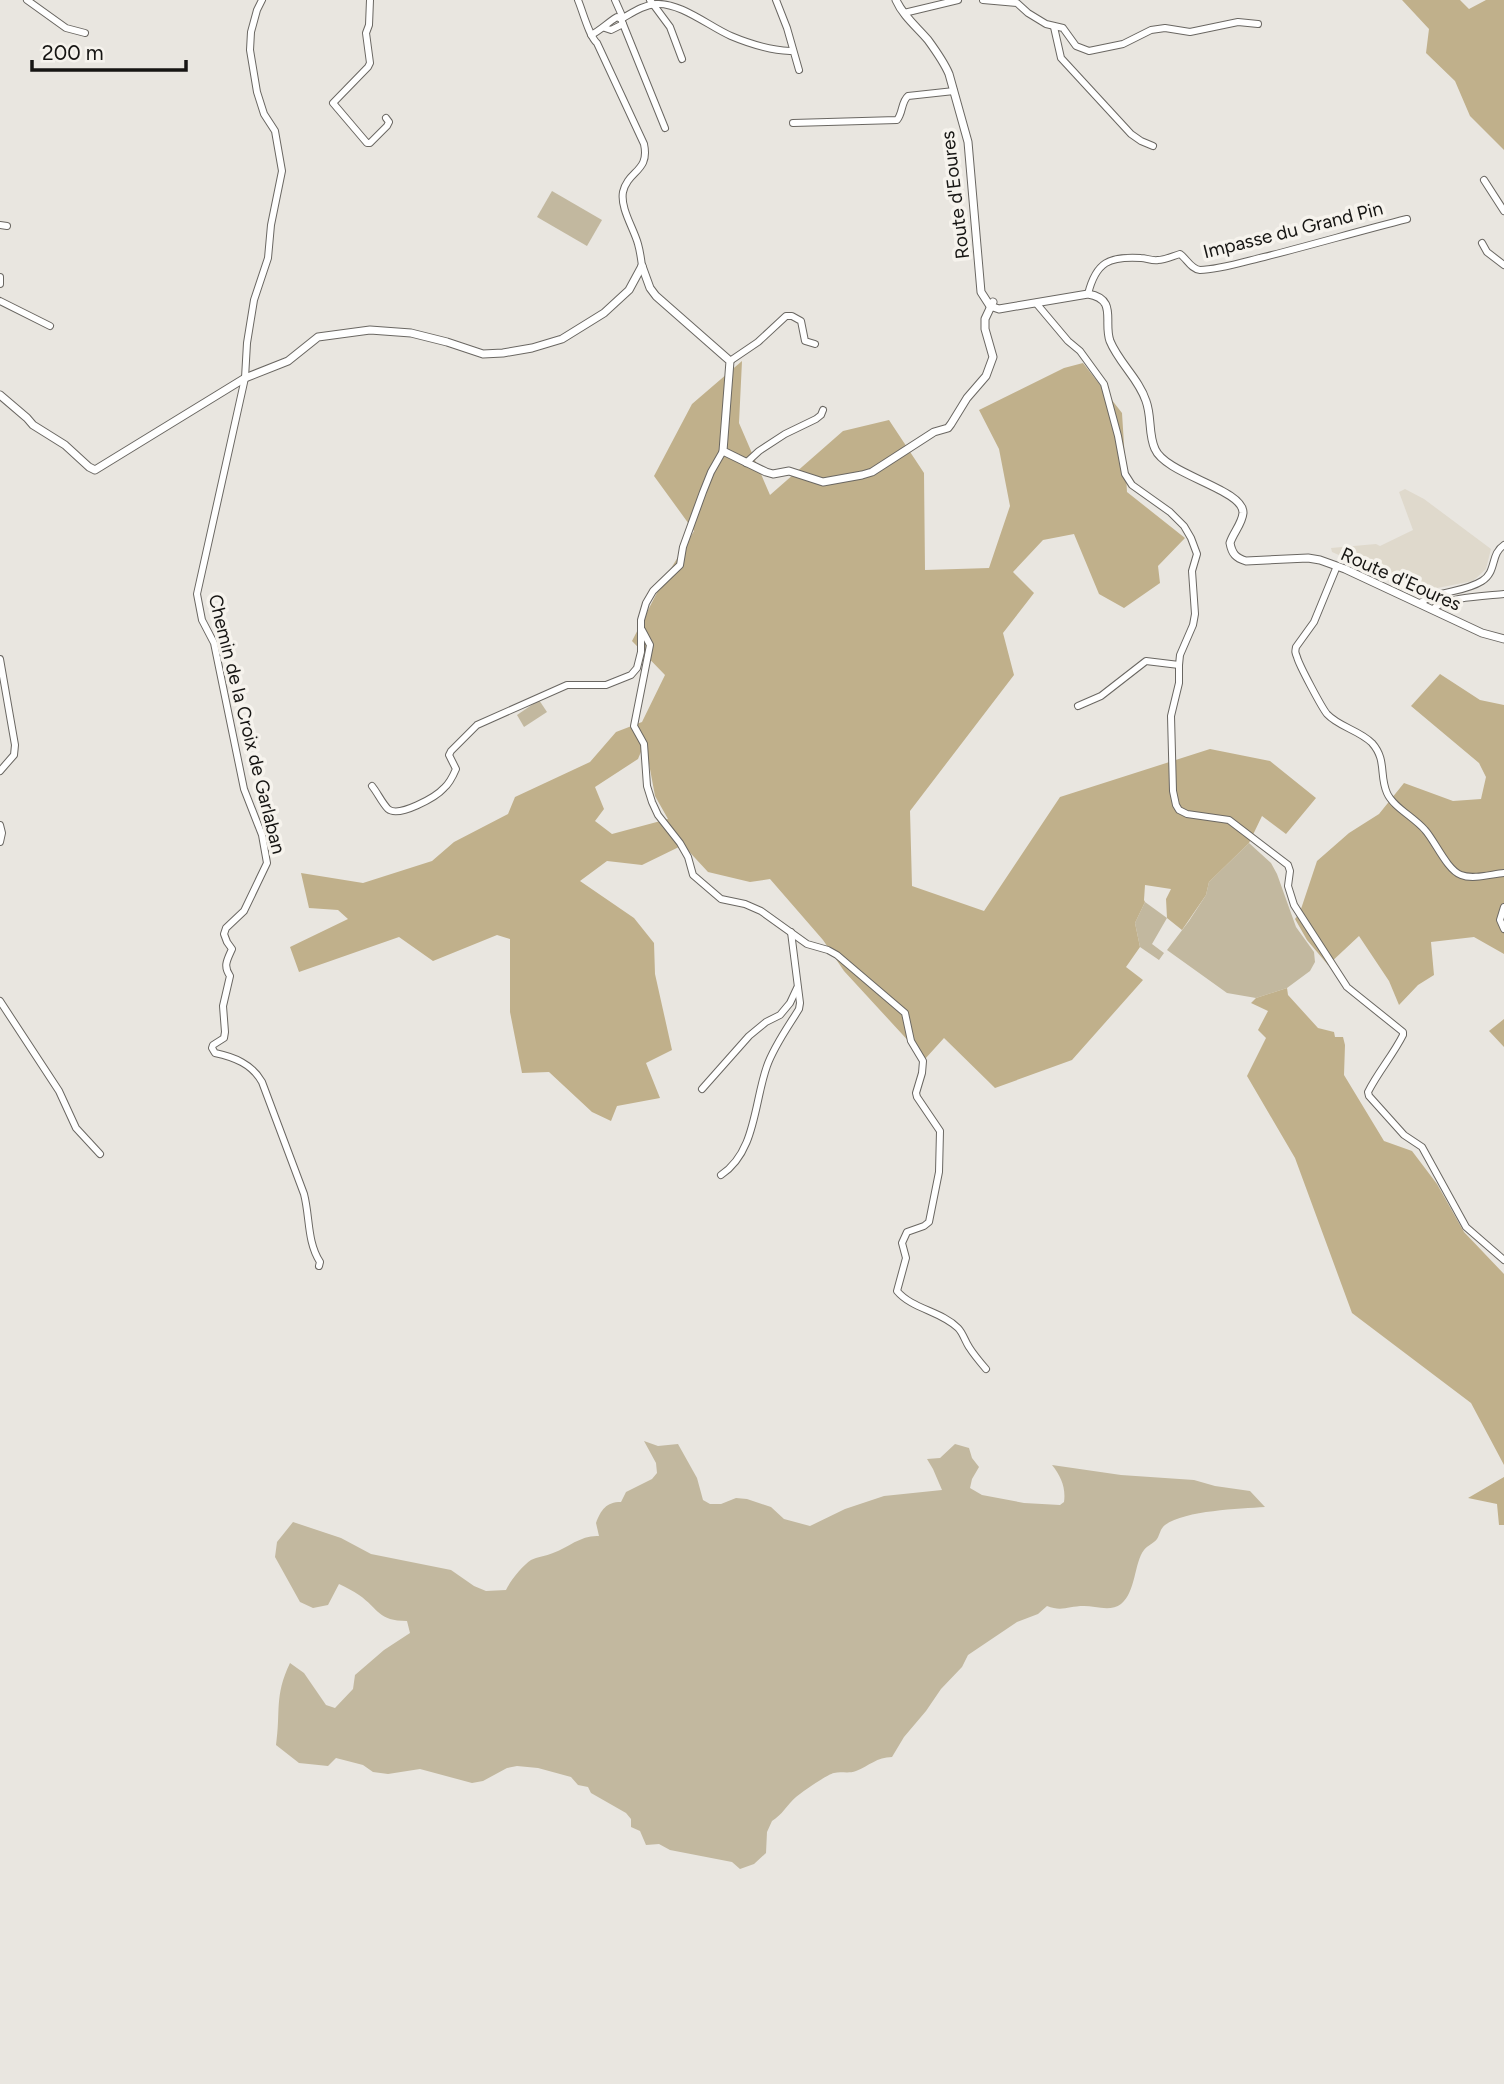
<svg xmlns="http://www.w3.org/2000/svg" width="1504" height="2084" font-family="Figtree,sans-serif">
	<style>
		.built { fill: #dfd9cc }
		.green { fill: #c2b89f }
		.forest { fill: #c0b08b; fill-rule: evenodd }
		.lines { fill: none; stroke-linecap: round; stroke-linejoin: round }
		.minor-casing { stroke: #6a6762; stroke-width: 8 }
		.tertiary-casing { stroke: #6a6762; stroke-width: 9 }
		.minor { stroke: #fff; stroke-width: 6 }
		.tertiary { stroke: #fff; stroke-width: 7 }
		.labels { text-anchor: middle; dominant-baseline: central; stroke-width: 7; stroke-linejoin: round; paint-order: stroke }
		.street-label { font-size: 19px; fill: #161513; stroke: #f6f3ed }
	</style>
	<rect width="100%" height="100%" fill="#e9e6e0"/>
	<path class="built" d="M1405 489 1424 499 1491 549 1486 569 1473 581 1422 591 1332 552 1331 548 1376 544 1380 546 1413 530 1399 492Z"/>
	<g class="green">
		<path d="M552 191 602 220 587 246 537 217Z"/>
		<path d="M539 700 547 712 524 727 517 715Z"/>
		<path d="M1249 843 1271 863 1277 874 1296 927 1314 952 1315 962 1310 971 1287 988 1256 998 1227 993 1167 950 1189 921 1206 895 1209 882Z"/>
		<path d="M1145 902 1167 918 1152 944 1164 953 1159 960 1140 947 1135 923Z"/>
		<path d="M644 1441 658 1446 678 1444 697 1478 703 1500 710 1504H721L736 1498 747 1499 771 1507 784 1519 810 1526 845 1509 884 1496 942 1490 933 1469 927 1459 940 1458 955 1444 969 1448 972 1458 979 1467 972 1479 970 1488 982 1495 1024 1503 1060 1505 1064 1502C1066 1488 1061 1476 1052 1465L1121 1475 1194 1480 1215 1486 1250 1491 1265 1507C1239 1509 1186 1510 1165 1525 1160 1529 1160 1534 1157 1539 1154 1543 1148 1545 1144 1550 1134 1563 1136 1592 1121 1604 1111 1612 1095 1606 1084 1606 1068 1606 1062 1612 1047 1606L1038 1614 1017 1622 968 1655 962 1667 941 1689 926 1711 904 1737 892 1757C877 1757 869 1766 856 1771 848 1774 841 1771 834 1773 826 1775 802 1792 796 1797 787 1805 782 1815 772 1821L767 1832 766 1853 754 1864 740 1869 732 1862 670 1850 659 1844 646 1845 640 1831 631 1827V1819L626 1813 591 1793 588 1787 578 1785 571 1777 538 1768 517 1766 507 1768 483 1781 472 1783 420 1769 388 1774 373 1772 363 1765 336 1758 328 1766 299 1763 276 1745C281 1712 274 1696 290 1663L304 1673 326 1705 335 1708 353 1689 355 1675 384 1650 410 1633 407 1621C378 1621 379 1609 359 1595 353 1591 346 1587 339 1584L328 1605 313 1608 300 1602 275 1557 277 1542 293 1522 341 1538 371 1554 451 1570 474 1586 486 1591 506 1590C510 1581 523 1565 531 1560 537 1557 546 1556 553 1553 569 1547 581 1535 599 1536L596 1523C601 1510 606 1502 621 1502L626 1492 652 1479 657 1473 656 1463Z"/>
	</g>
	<g class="forest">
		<path d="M1402 0H1460L1469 9 1486 0H1504V150L1470 116 1455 81 1426 53 1429 29Z"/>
		<path d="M742 361 739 423 770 495 843 431 889 420 924 473 925 570 989 568 1010 506 999 449 979 410 1064 368 1083 363 1122 413 1127 492 1185 538 1158 566 1160 583 1124 608 1099 594 1074 534 1043 540 1013 572 1034 593 1003 633 1014 675 910 811 912 886 984 911 1060 797 1210 749 1270 761 1316 798 1286 834 1262 816 1249 843 1209 882 1206 895 1182 930 1167 918 1166 899 1171 889 1145 885 1144 900 1145 902 1135 923 1140 947 1126 967 1143 980 1072 1060 995 1088 944 1038 925 1059 844 971 823 940 770 879 750 882 708 872 683 845 642 865 607 861 580 881 634 918 654 943 655 974 672 1050 646 1063 660 1098 617 1106 611 1121 592 1112 549 1072 522 1073 510 1012V939L497 935 433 961 399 937 299 972 290 947 348 919 338 910 309 908 301 873 363 883 432 861 454 842 508 814 515 797 590 762 616 732 642 722 665 675 632 641 662 583 694 531 654 476 692 404ZM645 742 655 796 668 819 612 834 595 821 604 809 595 787 638 759Z"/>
		<path d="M1440 674 1480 700 1504 705V954L1474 937 1431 942 1434 975 1418 985 1399 1005 1389 981 1359 936 1328 965 1307 940 1295 919 1300 912 1317 861 1349 833 1379 814 1404 783 1453 801 1481 799 1486 777 1479 763 1411 706Z"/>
		<path d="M1287 988 1288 995 1318 1028 1334 1032 1335 1037H1343L1345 1045 1344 1075 1384 1141 1412 1151 1437 1184 1464 1232 1504 1274V1465L1471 1403 1352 1313 1295 1158 1247 1076 1266 1038 1258 1030 1268 1011 1251 1003 1256 998Z"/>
		<path d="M1504 1019V1047L1489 1031Z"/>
		<path d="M1504 1477V1525H1499L1497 1504 1468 1498Z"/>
	</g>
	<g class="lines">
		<defs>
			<g id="minor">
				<path d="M27 0 66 28 85 33"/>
				<path d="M262 0 257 10 251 32 250 50 257 92 264 114 275 131 282 171 271 225 268 258 254 300 247 343 245 378 197 594 202 620 214 643 244 789 262 835 267 863 244 911 226 928 224 934 227 942 232 949C227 960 223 966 230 976L223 1006 225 1032 224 1038 213 1045 212 1048 215 1053C234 1057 252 1064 262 1082L304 1194C310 1217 307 1242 320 1262L319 1266"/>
				<path d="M370 0 369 25 366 33 370 63 368 67 333 103 367 143H370L387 126 389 122 386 118"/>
				<path d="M578 0C583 12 589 36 597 43L644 144C650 172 628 170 623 192 620 208 634 229 638 244 640 251 641 258 642 266"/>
				<path d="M615 0 623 18"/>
				<path d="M650 0 670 27 682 59"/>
				<path d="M776 0 787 28 799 70"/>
				<path d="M983 0 1017 3 1028 13 1046 24 1063 28 1076 46 1089 51 1123 44 1151 30 1165 28 1190 32 1238 22 1258 24"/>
				<path d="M904 13 958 0"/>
				<path d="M621 19C632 13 643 5 656 4 680 2 710 27 731 36 750 44 769 50 790 51"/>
				<path d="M1054 27 1061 58 1131 134 1141 141 1153 146"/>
				<path d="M605 28 611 30 623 24"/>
				<path d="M591 35C601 30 607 23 617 17L621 19 665 128"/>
				<path d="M793 123 897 120C903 113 901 102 908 96L954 91"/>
				<path d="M1484 180 1504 211"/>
				<path d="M0 225 7 226"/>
				<path d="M1482 243 1487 252 1504 265"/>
				<path d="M0 277V284"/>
				<path d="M1088 294C1096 262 1109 256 1141 258 1146 258 1152 261 1158 260 1165 260 1173 256 1180 254 1187 259 1191 269 1200 270 1218 270 1247 261 1264 257 1312 245 1359 231 1407 219"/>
				<path d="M0 301 50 326"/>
				<path d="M1036 303 1068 341 1080 351 1104 384 1118 436 1125 474 1132 485 1170 512 1184 526 1191 538 1197 554 1192 571 1195 614 1193 625 1180 655 1179 665V683L1171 716 1173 791 1176 805 1179 810 1187 814 1229 820 1288 865 1290 871 1288 886 1294 905 1347 987 1403 1032V1035C1393 1055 1378 1072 1368 1092L1369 1096 1404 1135 1422 1147 1466 1227 1504 1260"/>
				<path d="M730 361 758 342 786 316H792L801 321 805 341 815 344"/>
				<path d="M746 463 759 451 785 434 816 419 821 415 823 410"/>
				<path d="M1337 566 1314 622 1296 647C1295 652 1295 652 1297 657 1299 665 1322 708 1327 714 1339 727 1359 730 1372 743 1387 760 1379 775 1387 793 1393 807 1414 817 1425 830 1435 841 1447 870 1461 875 1473 880 1492 874 1504 873"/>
				<path d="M1420 603C1439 590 1463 593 1482 581 1497 572 1490 554 1504 545"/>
				<path d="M1433 609C1445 597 1486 596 1504 594"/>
				<path d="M642 630 650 645 634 726 644 744 647 786 652 802 658 815 680 843 688 857 693 875 721 899 745 904 761 911 807 944 828 950 837 955 905 1013 911 1041 923 1061 922 1073 916 1093 917 1097 940 1131 939 1172 929 1222 924 1226 907 1232 902 1243 906 1258 897 1291C912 1309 941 1311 958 1328 963 1333 965 1341 969 1347 974 1355 980 1362 986 1369"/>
				<path d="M0 659 15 745 14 755 0 771"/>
				<path d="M1078 706 1101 696 1146 661 1179 665"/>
				<path d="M372 786C377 792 382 803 388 809 399 818 436 797 444 788 450 783 453 776 456 769L449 755 451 751 477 725 567 685H606L631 675 637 668 641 652V620L646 603 653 591 680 565 683 547 703 492 711 472 723 451"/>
				<path d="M0 825 2 833 0 842"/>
				<path d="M1504 907 1500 920 1504 929"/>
				<path d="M0 1001 59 1091 76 1128 100 1154"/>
				<path d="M702 1089 749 1036 766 1022 780 1015 790 1003 797 988"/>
				<path d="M721 1175C756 1152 754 1102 767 1066 774 1046 788 1027 799 1009L800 1003 791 932"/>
			</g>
			<g id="tertiary">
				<path d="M896 0C903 16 917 27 928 40 936 51 944 62 949 74L968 142 981 292 990 306 999 309 1088 294C1118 299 1103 322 1110 341 1119 363 1139 379 1146 401 1152 417 1148 434 1155 449 1166 475 1244 489 1243 513 1242 524 1233 533 1230 543 1232 554 1236 558 1246 561L1308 558 1320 560 1345 569 1482 633 1504 639"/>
				<path d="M642 266 650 288 656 296 730 361 723 451 766 472 773 474 789 471 823 482 862 475 872 472 934 432 948 428 951 424 967 398 986 376 993 357 985 329V319L993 302"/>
				<path d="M0 395 27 418 33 425 65 445 89 467 95 470 245 378 288 361 318 337 370 330 411 333 447 342 483 354 503 353 532 348 562 339 604 313 629 290 642 266"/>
			</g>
		</defs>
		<use href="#minor" class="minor-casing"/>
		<use href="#tertiary" class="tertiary-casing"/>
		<use href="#minor" class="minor"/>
		<use href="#tertiary" class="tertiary"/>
	</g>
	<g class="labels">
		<g class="street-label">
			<text transform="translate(955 195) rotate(-97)">Route d'Eoures</text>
			<text transform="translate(1293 230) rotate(-14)">Impasse du Grand Pin</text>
			<text transform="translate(1401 579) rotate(24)">Route d'Eoures</text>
			<text transform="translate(247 724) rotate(76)">Chemin de la Croix de Garlaban</text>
		</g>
	</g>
	<path d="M32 60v10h154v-10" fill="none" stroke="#161513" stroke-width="3.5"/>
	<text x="42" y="60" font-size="21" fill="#161513" stroke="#f6f3ed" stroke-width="5" paint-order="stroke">200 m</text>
</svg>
